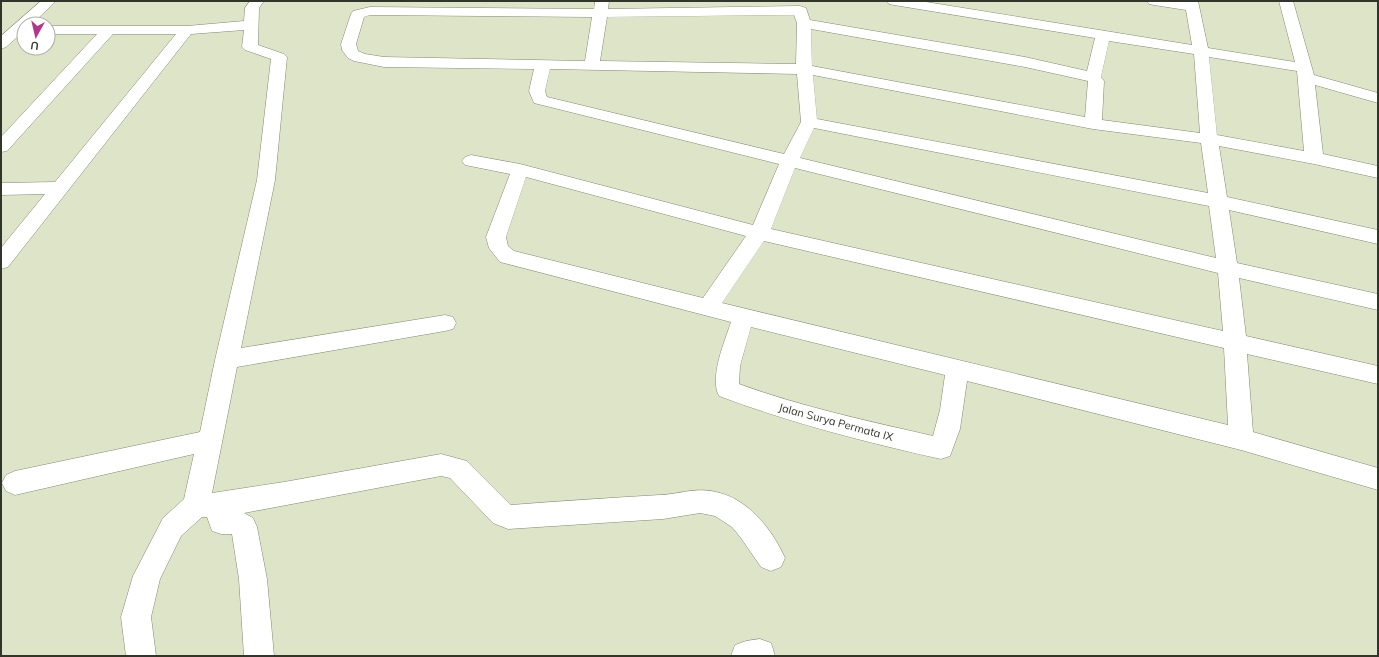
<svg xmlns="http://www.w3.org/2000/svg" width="1379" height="657" font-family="Mulish,sans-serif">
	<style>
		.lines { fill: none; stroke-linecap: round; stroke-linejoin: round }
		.minor-casing { stroke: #83896f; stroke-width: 1 }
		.minor { fill: #fff; fill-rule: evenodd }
		.labels { text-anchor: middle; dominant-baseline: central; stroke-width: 3; stroke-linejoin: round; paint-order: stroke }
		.street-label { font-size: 11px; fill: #32352a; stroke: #fff }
	</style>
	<rect width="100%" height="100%" fill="#dde4c8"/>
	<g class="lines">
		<defs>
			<g id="minor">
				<path d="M41 1H56L32 24H24V31L6 47 1 49V36Z"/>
				<path d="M250 1H264L259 8 258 45 284 54 287 57 275 180 241 348 445 315 453 317 456 323 453 329 445 331 237 367 212 493 284 482 441 454 467 461 511 505C560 501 610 498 660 495 682 494 697 486 720 493 750 501 773 531 785 558L781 567 771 571 761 567 741 538 732 527 715 516 700 513 663 519 508 529 493 523 450 478 441 476 244 513 253 518 257 527 267 579 274 656H244L239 579 232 534H221L212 531 207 517H202L181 536 160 579 151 617 156 656H126L121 617 133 576 163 518 184 499 194 454 15 495 6 491 2 483 6 475 15 471 200 432 215 360 257 180 271 59 245 50 242 47 244 30 191 34 8 267 1 269V248L45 194 1 195V183L55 182 176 34H113L7 151 1 152V137L97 34H48V26H187L244 21 245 8Z"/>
				<path d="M595 1H609L608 9 800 6 806 8 810 20 1025 57 1087 71 1095 38 894 5 889 4 887 1H920L1192 45 1186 10 1154 5 1149 4 1147 1H1198L1208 48 1295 62 1279 1H1293L1314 75 1378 93V103L1315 85 1323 154 1378 166V178L1314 164 1219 146 1227 197 1378 230V244L1229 210 1237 263 1378 294V310L1239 278 1246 336 1378 366V384L1247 354 1253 432 1378 468V490L1241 450 967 381 960 429 950 456 941 459C865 442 791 423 719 396 709 377 725 341 731 322L500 262 489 248 486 237 510 174 465 165 462 161 465 157 471 155 520 164 753 225 779 164 534 103 529 91 534 69 384 67 354 61 348 58 342 50 341 44 351 14 353 11 370 7 594 9ZM370 15 592 17 585 61 384 57 365 54 358 51 356 44 364 17ZM794 15 797 23 796 64 600 61 607 17ZM811 29 1025 67 1088 81 1085 117 812 66ZM1109 41 1194 54 1200 133 1102 120 1104 81 1101 77ZM1209 57 1297 71 1304 151 1217 135ZM550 69 797 74 801 122 784 154 547 97 545 91ZM813 75 1093 129 1201 143 1208 193 817 119ZM814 128 1209 206 1216 258 800 158ZM795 168 1218 273 1223 331 771 229ZM526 177 746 236 703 298 514 251 508 246 506 237ZM764 241 1224 348 1228 425 722 303ZM751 327 945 375 940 410 933 436C868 421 802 407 739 384L740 366Z"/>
				<path d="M760 639 771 643 775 656H731L735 645 746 641Z"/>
			</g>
		</defs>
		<use href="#minor" class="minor-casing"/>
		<use href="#minor" class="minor"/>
	</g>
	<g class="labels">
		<g class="street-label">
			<text transform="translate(836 422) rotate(15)">Jalan Surya Permata IX</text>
		</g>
	</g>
	<rect width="1379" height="657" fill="none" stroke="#32352a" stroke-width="4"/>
	<g transform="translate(36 36) rotate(188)"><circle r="19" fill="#ffffff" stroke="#adaeaa"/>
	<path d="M0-3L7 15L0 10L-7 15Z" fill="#b2378a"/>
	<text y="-6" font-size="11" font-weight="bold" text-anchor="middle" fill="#32352a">U</text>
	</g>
</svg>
